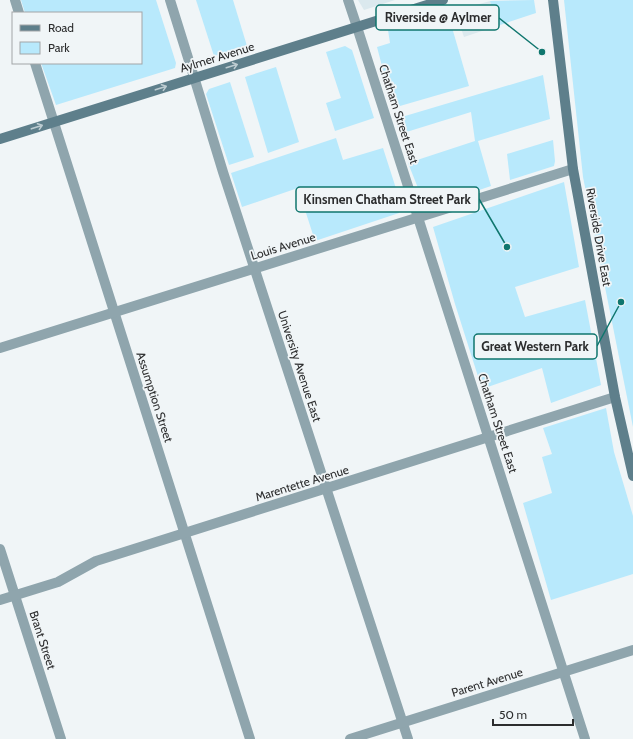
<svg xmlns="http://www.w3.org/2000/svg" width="633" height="739" font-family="Cabin,sans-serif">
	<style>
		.built { fill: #dbe9ee }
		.green { fill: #b8e9fc }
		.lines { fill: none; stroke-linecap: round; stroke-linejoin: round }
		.minor { stroke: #8fa5ad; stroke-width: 10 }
		.tertiary { stroke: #8fa5ad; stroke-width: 10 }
		.secondary { stroke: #5e7f8b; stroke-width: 10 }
		.oneway { stroke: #bdccd1 }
		.labels { text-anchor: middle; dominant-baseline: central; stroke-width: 3.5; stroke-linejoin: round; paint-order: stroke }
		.street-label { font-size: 12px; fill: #2c2d2e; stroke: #f0f5f7 }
		.leader { fill: none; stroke: #0f766e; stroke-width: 1.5 }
		.callout-dot { fill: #0f766e; stroke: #f0f5f7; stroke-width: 1.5 }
		.callout { fill: #f0f5f7; stroke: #0f766e; stroke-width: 1.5 }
		.callout-label { font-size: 13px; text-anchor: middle; font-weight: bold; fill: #2c2d2e }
	</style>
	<rect width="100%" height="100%" fill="#f0f5f7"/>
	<g class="built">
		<path d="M358 0H395L364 10Z"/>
		<path d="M490 1 497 26 464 37 455 11Z"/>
	</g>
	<g class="green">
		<path d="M21 0H156L176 63 175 68 56 105 41 63H141V13H25Z"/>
		<path d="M196 0H233L247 46 214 56Z"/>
		<path d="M534 0 536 13 497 26 490 1Z"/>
		<path d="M564 0H633V427L583 177Z"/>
		<path d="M439 15 444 26 451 24 469 86 393 108 377 47 390 43 388 30Z"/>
		<path d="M345 46 352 50 374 118 335 131 326 103 341 98 326 52Z"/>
		<path d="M276 67 299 142 268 153 245 77Z"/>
		<path d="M543 75 550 119 478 141 491 186 426 208 408 163 475 141 471 112 400 134 395 119Z"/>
		<path d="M230 82 254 157 229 165 206 94 209 89Z"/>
		<path d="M336 138 343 160 383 148 401 204 399 213 315 241 298 188 242 207 231 173Z"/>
		<path d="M553 140 555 161 554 166 510 180 507 154Z"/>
		<path d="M564 182 579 267 515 287 525 317 585 300 601 385 551 403 542 368 482 389 455 304 433 227Z"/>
		<path d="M606 408 614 452 633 516V574L551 600 523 503 552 493 542 457 552 454 543 428Z"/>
	</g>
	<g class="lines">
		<g class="minor">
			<path d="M15 0 19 13"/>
			<path d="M357 27 585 739"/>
			<path d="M35 63 250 739"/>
			<path d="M194 77 223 172 408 739"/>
			<path d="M0 348 573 169"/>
			<path d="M0 549 61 739"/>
			<path d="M0 600 58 582 96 561 615 397"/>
			<path d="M350 739 633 650"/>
		</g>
		<g class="tertiary">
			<path d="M170 0 194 77"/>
			<path d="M348 0 357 27"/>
		</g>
		<g class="secondary">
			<path d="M553 0 573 169 615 397 633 476"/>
			<path d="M0 139 443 0"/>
		</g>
	</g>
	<defs><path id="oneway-shaft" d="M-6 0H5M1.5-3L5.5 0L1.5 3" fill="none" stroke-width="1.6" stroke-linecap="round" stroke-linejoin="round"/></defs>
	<g class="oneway">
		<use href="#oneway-shaft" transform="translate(232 66) rotate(-17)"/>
		<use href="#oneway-shaft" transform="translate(161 88) rotate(-18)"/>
		<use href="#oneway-shaft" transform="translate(37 127) rotate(-18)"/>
	</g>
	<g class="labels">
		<g class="street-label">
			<text transform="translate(217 57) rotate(-17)">Aylmer Avenue</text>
			<text transform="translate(399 114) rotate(72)">Chatham Street East</text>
			<text transform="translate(599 237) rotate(80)">Riverside Drive East</text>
			<text transform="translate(283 246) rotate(-17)">Louis Avenue</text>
			<text transform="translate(300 366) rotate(72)">University Avenue East</text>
			<text transform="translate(155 397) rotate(72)">Assumption Street</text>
			<text transform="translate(498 423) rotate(72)">Chatham Street East</text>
			<text transform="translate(302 483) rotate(-17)">Marentette Avenue</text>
			<text transform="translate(43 640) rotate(72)">Brant Street</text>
			<text transform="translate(487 682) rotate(-17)">Parent Avenue</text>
		</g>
	</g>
	<path class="leader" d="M542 52L499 18M507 247L479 199M621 302L597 346"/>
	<g class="callout-dot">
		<circle cx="542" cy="52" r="4"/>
		<circle cx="507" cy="247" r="4"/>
		<circle cx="621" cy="302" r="4"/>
	</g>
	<g class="callout">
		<rect x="376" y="5" width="123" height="25" rx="4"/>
		<rect x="296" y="187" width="183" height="25" rx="4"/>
		<rect x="474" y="334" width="123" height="25" rx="4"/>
	</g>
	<g class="callout-label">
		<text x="438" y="22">Riverside @ Aylmer</text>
		<text x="387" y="204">Kinsmen Chatham Street Park</text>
		<text x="535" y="351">Great Western Park</text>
	</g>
	<rect x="12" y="12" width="130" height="52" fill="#f0f5f7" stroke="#a2a5a7"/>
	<rect x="20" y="25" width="20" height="6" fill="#5e7f8b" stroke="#a2a5a7"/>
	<text x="48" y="32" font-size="12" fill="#2c2d2e">Road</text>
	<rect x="20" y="42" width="20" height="12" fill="#b8e9fc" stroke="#a2a5a7"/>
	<text x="48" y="52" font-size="12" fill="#2c2d2e">Park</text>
	<path d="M493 719v6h80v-6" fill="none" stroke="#2c2d2e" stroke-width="2"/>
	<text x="499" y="719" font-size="12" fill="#2c2d2e" stroke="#f0f5f7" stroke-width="3" paint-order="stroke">50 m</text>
</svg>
